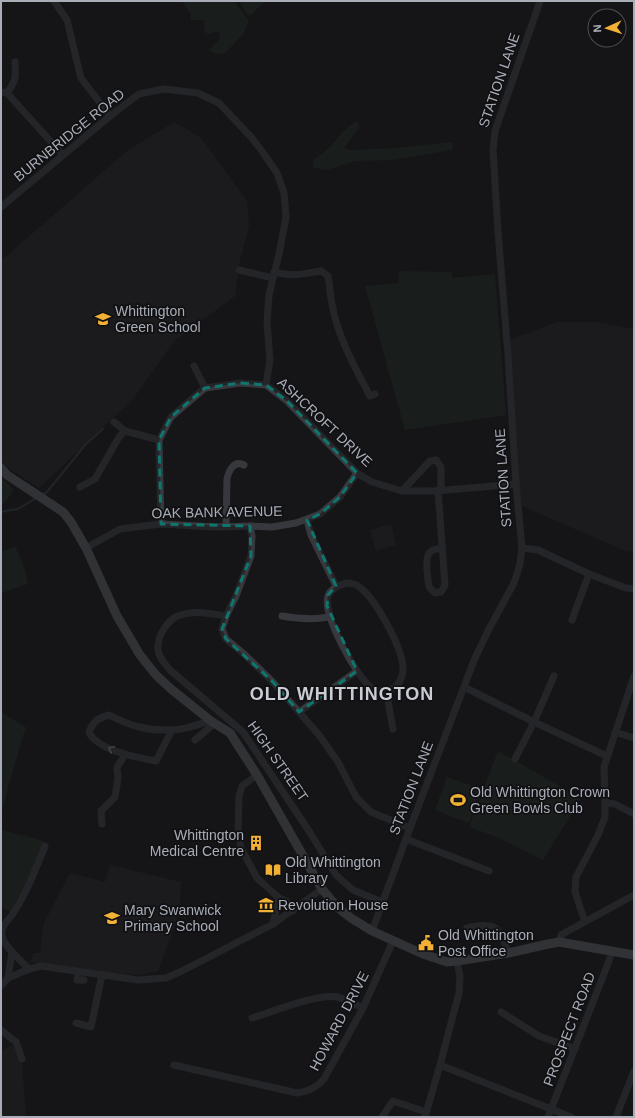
<svg xmlns="http://www.w3.org/2000/svg" width="635" height="1118" font-family="Helvetica,sans-serif">
	<style>
		.built { fill: #222225 }
		.green { fill: #1e261f }
		.lines { fill: none; stroke-linecap: round; stroke-linejoin: round }
		.stream { stroke: #2c353c; stroke-width: 2 }
		.minor { stroke: #37383d; stroke-width: 7 }
		.major { stroke: #53555c; stroke-width: 9 }
		.oneway { stroke: #757881 }
		.marked { fill: none; stroke: #0f766e; stroke-width: 3; stroke-dasharray: 8 5; stroke-linejoin: round }
		.labels { text-anchor: middle; dominant-baseline: central; stroke-width: 3.5; stroke-linejoin: round; paint-order: stroke }
		.street-label { font-size: 14px; fill: #a8adb8; stroke: #111113 }
		.poi-label { font-size: 14px; fill: #a8adb8; stroke: #111113; text-anchor: start }
		.district-label { font-size: 18px; font-weight: bold; letter-spacing: 1px; fill: #c9ccd4; stroke: #111113 }
	</style>
	<rect width="100%" height="100%" fill="#161618"/>
	<g class="built">
		<path d="M174 122 201 138 247 201 249 226 239 264 235 296 174 341 133 399 39 488 5 466 1 462V261L127 151Z"/>
		<path d="M557 322H597L634 329V552L623 550 520 505 510 340Z"/>
		<path d="M391 524 396 545 376 551 370 530Z"/>
		<path d="M110 865 181 882 179 913 158 971 141 975 110 973 30 962 34 953H40L44 923 70 873 105 882Z"/>
		<path d="M12 1045 22 1064 26 1117H1V1052Z"/>
	</g>
	<g class="green">
		<path d="M182 1H234L249 21 243 34 225 53 216 54 209 50 219 40 220 33 216 31 208 34 205 32 204 20H191V14Z"/>
		<path d="M240 1H265L250 16 245 12Z"/>
		<path d="M357 121 359 128 344 148 350 150 396 148 452 142 453 149 451 150 393 160 355 161 327 170 314 168 313 160C331 151 339 131 357 121Z"/>
		<path d="M398 271 452 272V278L495 274 506 415 405 430 365 286 399 283Z"/>
		<path d="M1 477 14 490 1 507Z"/>
		<path d="M15 546 24 567 28 584 1 593V552Z"/>
		<path d="M1 712 27 728 23 735 1 813Z"/>
		<path d="M498 751 581 798 543 860 497 837 469 827Z"/>
		<path d="M447 777 481 789 469 823 435 810Z"/>
		<path d="M1 830 44 841 33 869 10 912 1 907Z"/>
	</g>
	<g class="lines">
		<g class="stream">
			<path d="M41 495 47 492 85 445 103 429"/>
			<path d="M1 513 4 511 18 509 36 498"/>
		</g>
		<g class="minor">
			<path d="M54 1 67 20 81 78 110 116"/>
			<path d="M1 92 7 93 63 155"/>
			<path d="M7 93C16 81 16 77 15 62"/>
			<path d="M1 207 110 116 139 94 164 89 198 93 219 103 252 138 264 154 277 173 284 193 286 217 279 254 269 295 267 322 270 360 266 385"/>
			<path d="M239 270 273 278"/>
			<path d="M274 272C295 277 301 274 321 271L328 276C330 286 330 295 332 304 337 335 355 368 370 396L375 394"/>
			<path d="M194 366 205 388"/>
			<path d="M114 422 125 431 159 440"/>
			<path d="M80 487 95 479 119 437 125 431"/>
			<path d="M438 490 445 585 441 592 435 593 429 587C428 579 424 557 430 552 433 549 438 549 442 548"/>
			<path d="M402 491 430 461 436 460 441 467V490"/>
			<path d="M307 520 311 535 336 586"/>
			<path d="M161 524 159 440 171 417 205 388 241 383 266 385 287 401 357 473 372 482 402 491H436L516 484"/>
			<path d="M250 526 252 536 251 556 236 596 226 616 222 629 226 639 244 654 272 681 319 735 338 762 356 797 371 812 410 828"/>
			<path d="M226 527 227 479C229 470 234 460 244 465"/>
			<path d="M86 548 120 529 161 524 216 527 250 526 272 527 296 523 320 514 340 497 357 473"/>
			<path d="M522 548 538 550 589 574 626 588 634 589"/>
			<path d="M347 583C351 583 355 584 358 586 375 597 404 650 403 670 403 676 399 685 394 688 388 691 378 692 373 689 357 679 322 614 328 596 331 588 339 585 347 583Z"/>
			<path d="M226 616C214 614 201 611 189 613 185 614 178 615 174 618 165 624 157 638 158 650 159 658 165 664 170 670L243 732 309 831 336 875 353 890 382 902"/>
			<path d="M282 616C299 619 313 620 329 617"/>
			<path d="M572 620 589 574"/>
			<path d="M464 687 534 722 607 756"/>
			<path d="M386 690 393 729"/>
			<path d="M299 712 357 671"/>
			<path d="M172 730 156 761C135 757 100 751 89 733 92 722 98 718 109 715 130 726 148 731 171 730 184 730 198 724 211 721"/>
			<path d="M615 732 634 738"/>
			<path d="M195 740 214 724"/>
			<path d="M515 759 534 722 554 676"/>
			<path d="M257 775 242 786 239 796 238 832 241 848 257 878 279 898 286 901 293 911"/>
			<path d="M605 803 615 804 634 814"/>
			<path d="M102 824 101 811 115 797 118 779 117 767 125 755"/>
			<path d="M406 839 489 871"/>
			<path d="M585 922 575 892 576 877 598 835 605 817V803L604 767 634 676"/>
			<path d="M273 924 279 898"/>
			<path d="M467 928C495 921 500 927 508 953"/>
			<path d="M372 931 410 828 475 658 489 629 514 583 520 564 522 548 516 484 508 355 498 232 493 150 495 131 540 1"/>
			<path d="M559 942 561 935 568 931 634 895"/>
			<path d="M29 969C22 962 3 945 2 936 0 927 7 922 12 915 26 894 36 869 45 846"/>
			<path d="M79 972 77 980H84"/>
			<path d="M8 978 12 952"/>
			<path d="M1 986 8 978 29 969 41 966 138 980 166 978 182 971 273 924 322 889"/>
			<path d="M501 1012 539 1036 575 1049"/>
			<path d="M252 1018C272 1012 318 993 337 997 345 999 354 1004 363 1008"/>
			<path d="M76 1023 91 1027 102 975"/>
			<path d="M1 1030 16 1042 22 1059"/>
			<path d="M174 1065 297 1093C309 1091 316 1088 324 1079L363 1008 393 941"/>
			<path d="M440 1065 571 1117"/>
			<path d="M382 1117 393 1101 426 1112"/>
			<path d="M425 1117 440 1065 459 993 460 976 457 961"/>
			<path d="M548 1117 609 961 612 951"/>
			<path d="M616 1117 634 1071"/>
		</g>
		<path class="major" d="M1 468 7 475 63 512 71 522 86 548 117 616 140 655 156 675 171 689 211 721 230 733 257 775 322 889 337 907 351 918 372 931 423 954 447 962 457 961 508 953 548 944 559 942 634 955"/>
	</g>
	<defs><path id="oneway-chevron" d="M-2-3.5L2.5 0L-2 3.5" fill="none" stroke-width="1.6" stroke-linecap="round" stroke-linejoin="round"/></defs>
	<use class="oneway" href="#oneway-chevron" transform="translate(111 749) rotate(-155)"/>
	<path d="M0 0H635V1118H0ZM241 383 266 385 287 401 357 473 340 497 320 514 307 520 336 586 328 595 327 606 357 671 299 712 272 681 226 639 222 629 251 556 250 526 161 524 159 440 171 417 205 388Z" fill="#161618" fill-opacity=".55" fill-rule="evenodd"/>
	<path class="marked" d="M241 383 266 385 287 401 357 473 340 497 320 514 307 520 336 586 328 595 327 606 357 671 299 712 272 681 226 639 222 629 251 556 250 526 161 524 159 440 171 417 205 388Z"/>
	<defs>
		<symbol id="school-bare" viewBox="-9 -9 18 18"><path d="M0-5L7-2L0 1L-7-2ZM-4 1L0 2.5L4 1V4Q0 6-4 4Z" fill="#f2b134" stroke="#111113" stroke-width="2.5" paint-order="stroke"/></symbol>
		<symbol id="stadium-bare" viewBox="-9 -9 18 18"><path d="M0-5a6.5 5 0 1 0 0 10a6.5 5 0 1 0 0-10ZM-3.5-1.8h7v3.6h-7Z" fill="#f2b134" stroke="#111113" stroke-width="2.5" paint-order="stroke"/></symbol>
		<symbol id="building-bare" viewBox="-9 -9 18 18"><path d="M-4-6H4V6H1V3H-1V6H-4ZM-2.5-4.3h1.7v1.8h-1.7ZM.8-4.3h1.7v1.8H.8ZM-2.5-1h1.7V.8h-1.7ZM.8-1h1.7V.8H.8Z" fill="#f2b134" stroke="#111113" stroke-width="2.5" paint-order="stroke"/></symbol>
		<symbol id="library-bare" viewBox="-9 -9 18 18"><path d="M-6-4Q-3-5.5-.7-3.5V5Q-3 3-6 4ZM6-4Q3-5.5 .7-3.5V5Q3 3 6 4Z" fill="#f2b134" stroke="#111113" stroke-width="2.5" paint-order="stroke"/></symbol>
		<symbol id="museum-bare" viewBox="-9 -9 18 18"><path d="M0-6L6-3V-2H-6V-3ZM-5-1h2V3h-2ZM-1-1h2V3h-2ZM3-1h2V3H3ZM-6 4H6V6H-6Z" fill="#f2b134" stroke="#111113" stroke-width="2.5" paint-order="stroke"/></symbol>
		<symbol id="civic-bare" viewBox="-9 -9 18 18"><path d="M-.6-6.5H3V-4.5H.6V-3L4-1V1h2V6H-6V1h2V-1L-.6-3ZM-1.2 2.5V6h2.4V2.5Z" fill="#f2b134" stroke="#111113" stroke-width="2.5" paint-order="stroke"/></symbol>
	</defs>
	<g fill-rule="evenodd">
		<use href="#school-bare" x="92" y="308" width="22" height="22"/>
		<use href="#stadium-bare" x="447" y="789" width="22" height="22"/>
		<use href="#building-bare" x="245" y="832" width="22" height="22"/>
		<use href="#library-bare" x="262" y="859" width="22" height="22"/>
		<use href="#museum-bare" x="255" y="894" width="22" height="22"/>
		<use href="#school-bare" x="101" y="907" width="22" height="22"/>
		<use href="#civic-bare" x="415" y="932" width="22" height="22"/>
	</g>
	<g class="labels">
		<g class="street-label">
			<text transform="translate(499 80) rotate(-71)">STATION LANE</text>
			<text transform="translate(69 135) rotate(-39)">BURNBRIDGE ROAD</text>
			<text transform="translate(325 422) rotate(43)">ASHCROFT DRIVE</text>
			<text transform="translate(503 478) rotate(-94)">STATION LANE</text>
			<text transform="translate(217 512) rotate(-1)">OAK BANK AVENUE</text>
			<text transform="translate(278 761) rotate(55)">HIGH STREET</text>
			<text transform="translate(411 788) rotate(-69)">STATION LANE</text>
			<text transform="translate(339 1021) rotate(-62)">HOWARD DRIVE</text>
			<text transform="translate(569 1029) rotate(-69)">PROSPECT ROAD</text>
		</g>
		<g class="poi-label">
			<text x="115" y="311">Whittington<tspan x="115" dy="16">Green School</tspan></text>
			<text x="470" y="792">Old Whittington Crown<tspan x="470" dy="16">Green Bowls Club</tspan></text>
			<text x="244" y="835" text-anchor="end">Whittington<tspan x="244" dy="16">Medical Centre</tspan></text>
			<text x="285" y="862">Old Whittington<tspan x="285" dy="16">Library</tspan></text>
			<text x="278" y="905">Revolution House</text>
			<text x="124" y="910">Mary Swanwick<tspan x="124" dy="16">Primary School</tspan></text>
			<text x="438" y="935">Old Whittington<tspan x="438" dy="16">Post Office</tspan></text>
		</g>
		<g class="district-label">
			<text x="342" y="694">OLD WHITTINGTON</text>
		</g>
	</g>
	<rect width="635" height="1118" fill="none" stroke="#a8adb8" stroke-width="4"/>
	<g transform="translate(607 28) rotate(267)"><circle r="19" fill="#111113" stroke="#4d4f55"/>
	<path d="M0-3L7 15L0 10L-7 15Z" fill="#f2b134"/>
	<text y="-6" font-size="11" font-weight="bold" text-anchor="middle" fill="#a8adb8">N</text>
	</g>
</svg>
